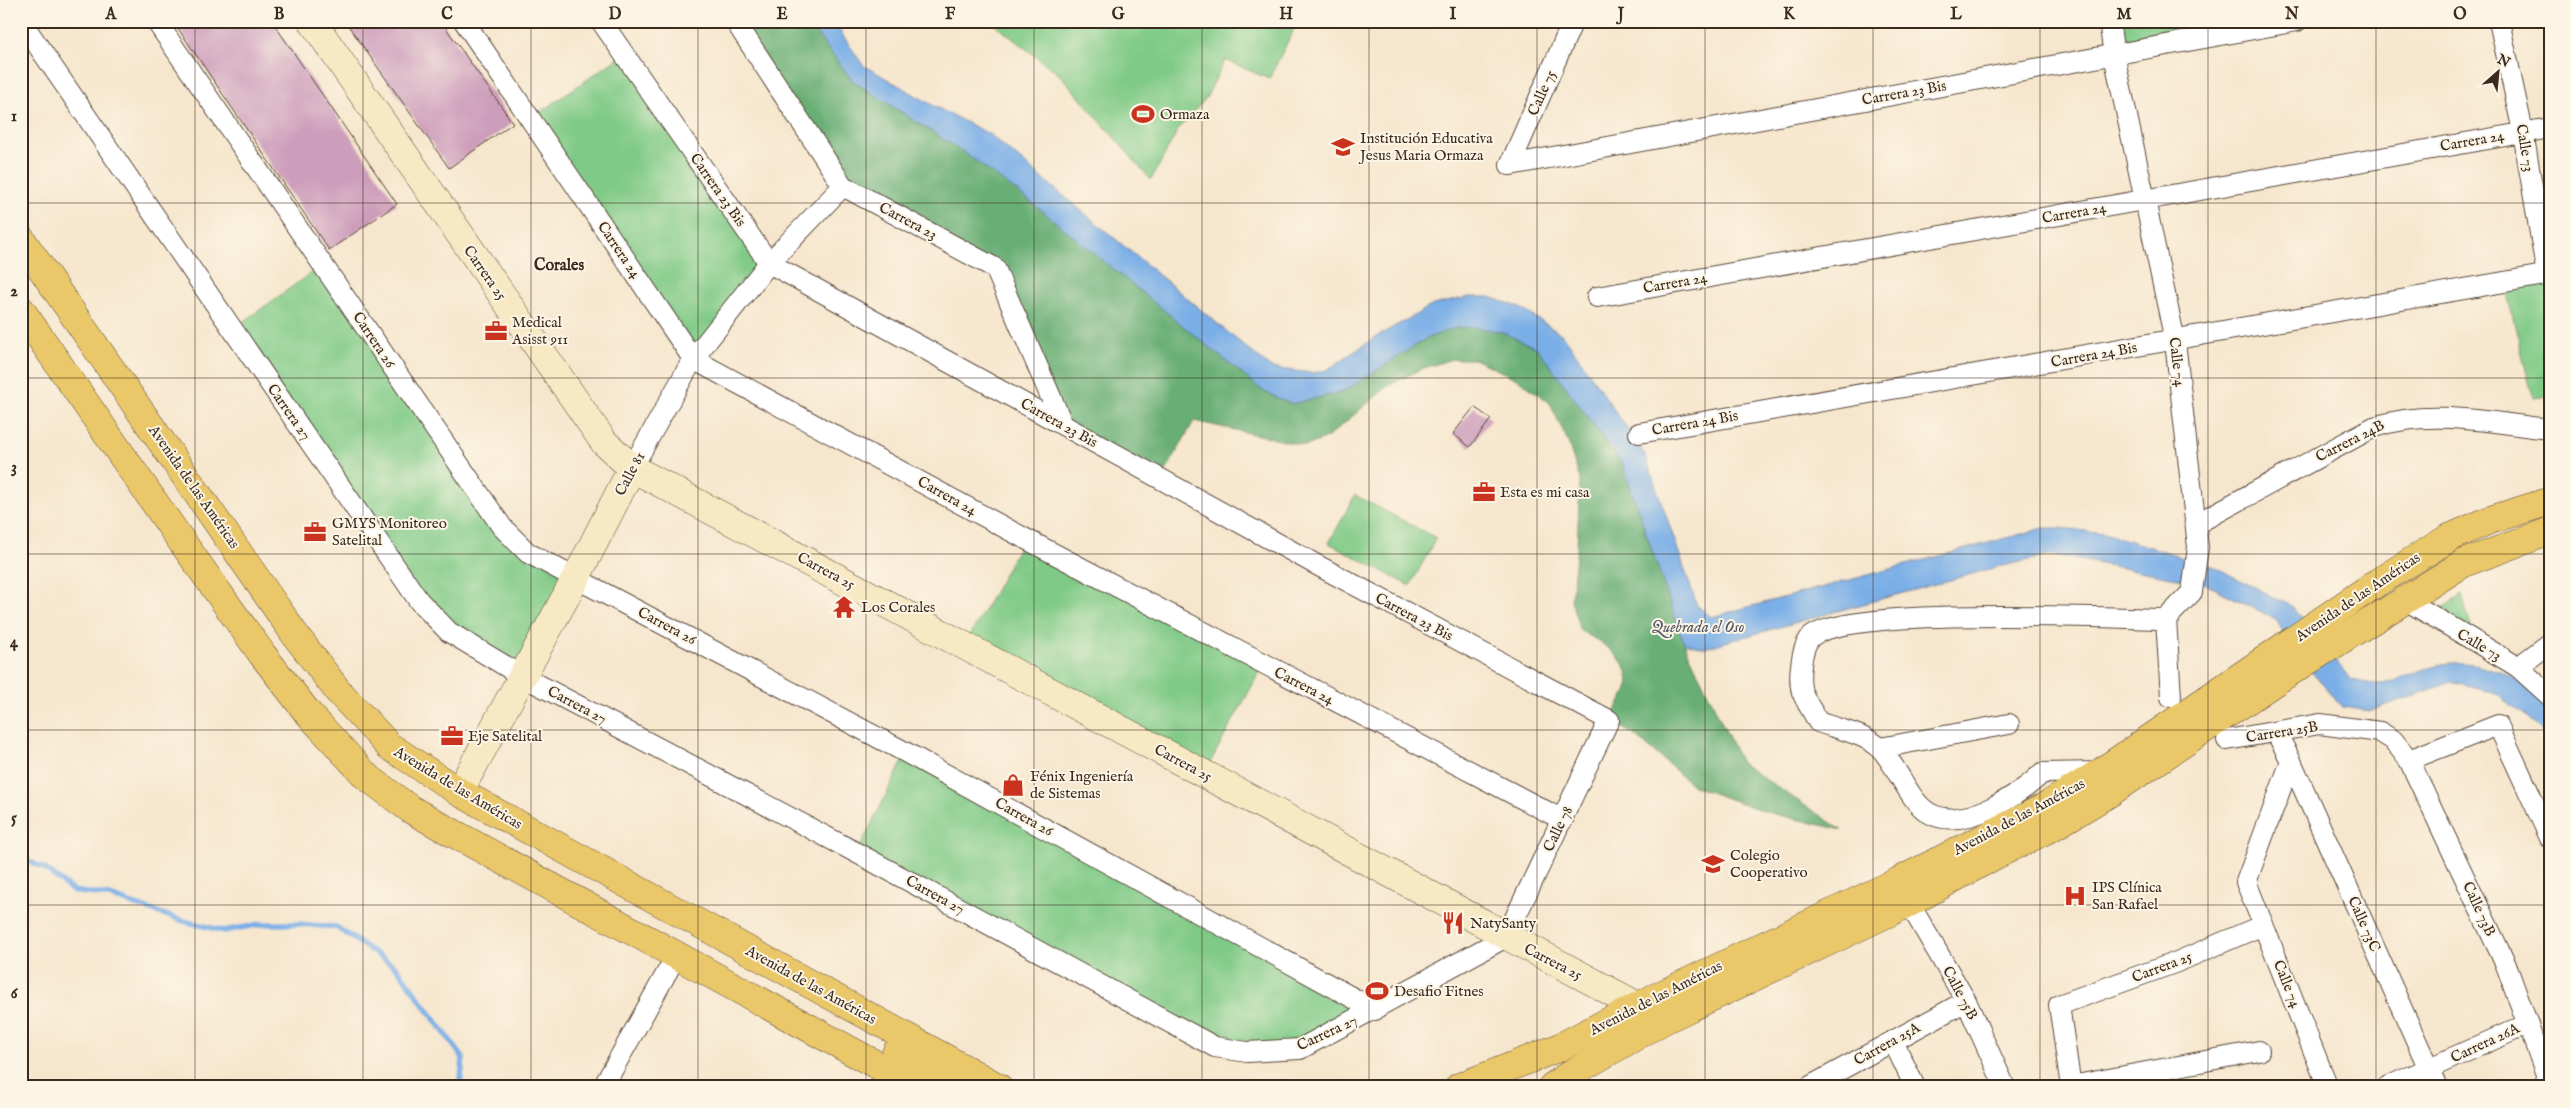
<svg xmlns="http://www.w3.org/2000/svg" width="2571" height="1108" font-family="'IM FELL English',serif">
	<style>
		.green { fill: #80ca87; stroke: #5e7a52 }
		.forest { fill: #68ae74; stroke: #526c49 }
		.water { fill: #79aee7; stroke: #5a6c82 }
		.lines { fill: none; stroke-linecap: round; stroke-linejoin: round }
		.stream { stroke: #79aee7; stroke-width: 5.5 }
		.building { fill: #cd9ebb }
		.street-casing { stroke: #574638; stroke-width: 22 }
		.secondary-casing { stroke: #574638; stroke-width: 29 }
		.primary-casing { stroke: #574638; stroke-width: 29 }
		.street { stroke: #fff; stroke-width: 20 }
		.secondary { stroke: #f7e9c3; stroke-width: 28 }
		.primary { stroke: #eac769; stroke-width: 28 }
		.grid { fill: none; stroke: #3b2a1e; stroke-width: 1; stroke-opacity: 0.55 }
		.labels { text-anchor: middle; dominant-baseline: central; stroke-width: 4; stroke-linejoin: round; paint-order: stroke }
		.street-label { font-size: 15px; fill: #3b2a1e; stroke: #fcf5e5 }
		.poi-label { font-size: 15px; fill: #3b2a1e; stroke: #fcf5e5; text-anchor: start }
		.neighbourhood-label { font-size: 16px; font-weight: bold; fill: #3b2a1e; stroke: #fcf5e5 }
		.water-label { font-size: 16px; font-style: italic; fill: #515864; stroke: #fcf5e5 }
		.neatline { fill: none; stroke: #3b2a1e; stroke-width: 2 }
		.grid-label { font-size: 16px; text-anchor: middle; font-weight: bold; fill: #3b2a1e }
	</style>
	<rect width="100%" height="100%" fill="#fcf5e5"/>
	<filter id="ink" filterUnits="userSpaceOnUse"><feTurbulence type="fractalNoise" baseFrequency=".02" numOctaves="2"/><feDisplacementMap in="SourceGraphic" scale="10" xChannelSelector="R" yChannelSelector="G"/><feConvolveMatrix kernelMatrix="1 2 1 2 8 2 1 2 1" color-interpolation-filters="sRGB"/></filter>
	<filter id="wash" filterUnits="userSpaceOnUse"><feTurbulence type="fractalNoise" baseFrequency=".0096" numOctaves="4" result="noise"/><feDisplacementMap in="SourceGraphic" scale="20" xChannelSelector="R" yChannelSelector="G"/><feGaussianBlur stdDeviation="1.12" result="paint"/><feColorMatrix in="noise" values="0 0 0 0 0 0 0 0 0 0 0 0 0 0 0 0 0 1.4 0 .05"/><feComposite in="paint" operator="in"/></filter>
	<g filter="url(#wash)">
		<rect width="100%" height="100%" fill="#f6e6cd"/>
		<g class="green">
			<path d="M990 21H1298L1269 79 1225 60 1206 98 1178 130 1151 180 1061 76Z"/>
			<path d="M2109 21H2186L2189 40 2114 55Z"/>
			<path d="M624 54 769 263 693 359 530 119Z"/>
			<path d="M322 265 502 527 576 578 522 676 449 632 232 330Z"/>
			<path d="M2550 275V396L2533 398 2504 282Z"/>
			<path d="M1355 495 1436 538 1410 586 1329 543Z"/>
			<path d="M1024 538 1264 664 1204 774 965 645Z"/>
			<path d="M2462 595 2473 633 2438 611Z"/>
			<path d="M907 753 1375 1010 1300 1049 1243 1052 857 853Z"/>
		</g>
		<path class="forest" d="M735 21H807L853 81 965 153 1036 206 1263 391 1291 404 1343 392 1427 338 1455 328 1475 327 1502 332 1537 348 1622 463 1684 643 1741 763 1842 830 1766 812 1693 786 1636 736 1609 720C1615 710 1623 700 1627 689 1637 663 1599 640 1580 631L1571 600 1577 547 1580 480 1568 442 1550 403 1519 380 1474 359H1452L1421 369 1387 387 1328 437 1307 446 1194 421 1161 480 1063 425 995 268 843 186Z"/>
		<path class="water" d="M807 21H833L863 65 936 107 989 134 1271 368 1312 373 1327 370 1374 338 1433 305 1469 297H1490L1519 307 1564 336 1645 455 1697 605 1711 617 2044 528H2061L2104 533 2213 566 2293 607 2351 680C2360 681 2369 684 2378 684 2392 685 2418 670 2433 666 2477 654 2521 677 2550 709V740L2524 714 2497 694 2451 682 2370 711 2343 707 2304 664 2275 619 2204 583 2053 555 1997 567 1704 648 1684 643 1622 463 1537 348 1502 332 1475 327 1455 328 1427 338 1343 392 1291 404 1263 391 1036 206 965 153 853 81Z"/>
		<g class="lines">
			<path class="stream" d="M21 858 44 868 73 891 110 896 180 920 224 931 261 924H298L336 927 397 968 463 1058 460 1087"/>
		</g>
		<g id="blocks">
			<g class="building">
				<path d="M173 21H272L397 204 329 250Z"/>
				<path d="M345 21H441L513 123 449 168Z"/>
				<path d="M1474 407 1491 419 1470 447 1453 434Z"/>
			</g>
		</g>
	</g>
	<g filter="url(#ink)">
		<use href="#blocks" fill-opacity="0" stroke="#574638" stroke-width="1"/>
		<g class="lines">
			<defs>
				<g id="street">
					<path d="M21 21 419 601 449 632 522 676 857 853 1215 1047 1247 1052 1300 1049 1506 937 1609 720 1315 564 769 263 601 21"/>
					<path d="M156 21 502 527 528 553 907 753 1375 1010"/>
					<path d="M464 21 693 359 1024 538 1563 820"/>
					<path d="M735 21 843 186 995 268 1063 425"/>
					<path d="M2109 21 2114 55 2175 341 2198 547 2192 592 2166 619 2171 697"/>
					<path d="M2499 21 2523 132 2547 275"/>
					<path d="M1510 165 2297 21"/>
					<path d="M1510 165 1573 21"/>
					<path d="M1597 297 2550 128"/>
					<path d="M1639 433 2550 274"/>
					<path d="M632 468 693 359 769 263 843 186"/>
					<path d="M2196 524 2374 427C2430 408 2492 423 2550 429"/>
					<path d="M2404 599 2518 667 2550 696"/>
					<path d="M2518 667 2550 643"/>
					<path d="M2276 732 2291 761 2246 882 2328 1087"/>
					<path d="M2227 740 2320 724 2380 732 2393 740 2409 760 2506 965 2550 1085"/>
					<path d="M1880 748 2009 724"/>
					<path d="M2409 760 2498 725 2550 838"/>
					<path d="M2291 761 2437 1087"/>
					<path d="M2101 772 2042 773C2019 796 1962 832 1929 813 1909 801 1897 766 1881 749 1866 734 1837 729 1818 722 1813 712 1806 702 1802 692 1798 679 1801 647 1811 637 1846 606 2108 618 2166 619"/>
					<path d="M1909 903 1966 1001 2005 1087"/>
					<path d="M1893 1041 1915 1087"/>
					<path d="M2071 1086 2259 1051"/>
					<path d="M603 1087 676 956"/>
					<path d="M1809 1087 1966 1001"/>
					<path d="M2071 1087 2059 1005 2177 962 2263 925"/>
					<path d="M2387 1087 2528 1024"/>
				</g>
				<g id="secondary">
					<path d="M312 21 604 442 632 468 1638 1006"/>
					<path d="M459 792 576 578 632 468"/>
				</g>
				<g id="primary">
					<path d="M21 239 296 636 338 691 389 746 459 792 998 1087"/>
					<path d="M21 310 175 532 262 654 307 712 366 776 410 809 442 827 917 1087"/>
					<path d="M896 1053 957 1087"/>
					<path d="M1459 1087 1558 1048 1652 999 1897 882 2043 808 2101 772 2378 582 2449 538 2490 520 2550 501"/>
					<path d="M1552 1087 1572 1073 1664 1020 1909 903 1994 856 2056 825 2111 792 2279 679 2464 563 2550 531"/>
				</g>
			</defs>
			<use href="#street" class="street-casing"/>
			<use href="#secondary" class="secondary-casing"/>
			<use href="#primary" class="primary-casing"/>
			<use href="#street" class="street"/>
			<use href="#secondary" class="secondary"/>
			<use href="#primary" class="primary"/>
		</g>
	</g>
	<path class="grid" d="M195 21V1087M363 21V1087M531 21V1087M698 21V1087M866 21V1087M1034 21V1087M1202 21V1087M1369 21V1087M1537 21V1087M1705 21V1087M1873 21V1087M2040 21V1087M2208 21V1087M2376 21V1087M21 203H2550M21 378H2550M21 554H2550M21 730H2550M21 905H2550"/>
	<defs>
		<symbol id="stadium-bare" viewBox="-9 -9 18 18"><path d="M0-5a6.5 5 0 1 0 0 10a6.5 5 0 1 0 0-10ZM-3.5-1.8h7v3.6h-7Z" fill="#c8321e" stroke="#fcf5e5" stroke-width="2.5" paint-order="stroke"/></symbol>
		<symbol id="school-bare" viewBox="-9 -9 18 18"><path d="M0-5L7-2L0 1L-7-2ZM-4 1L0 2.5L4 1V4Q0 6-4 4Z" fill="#c8321e" stroke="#fcf5e5" stroke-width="2.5" paint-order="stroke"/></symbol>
		<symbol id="office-bare" viewBox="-9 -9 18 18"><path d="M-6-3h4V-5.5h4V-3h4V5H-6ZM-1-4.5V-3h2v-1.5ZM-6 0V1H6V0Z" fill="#c8321e" stroke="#fcf5e5" stroke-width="2.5" paint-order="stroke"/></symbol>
		<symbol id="temple-bare" viewBox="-9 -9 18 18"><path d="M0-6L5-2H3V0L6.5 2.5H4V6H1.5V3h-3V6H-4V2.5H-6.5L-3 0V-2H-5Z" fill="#c8321e" stroke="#fcf5e5" stroke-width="2.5" paint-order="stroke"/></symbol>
		<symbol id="shop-bare" viewBox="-9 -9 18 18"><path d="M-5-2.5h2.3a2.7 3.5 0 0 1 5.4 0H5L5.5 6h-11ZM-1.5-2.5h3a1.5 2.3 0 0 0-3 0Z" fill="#c8321e" stroke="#fcf5e5" stroke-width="2.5" paint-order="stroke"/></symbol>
		<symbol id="hospital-bare" viewBox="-9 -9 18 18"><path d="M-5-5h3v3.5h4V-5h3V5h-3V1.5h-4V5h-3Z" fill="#c8321e" stroke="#fcf5e5" stroke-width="2.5" paint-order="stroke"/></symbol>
		<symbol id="restaurant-bare" viewBox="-9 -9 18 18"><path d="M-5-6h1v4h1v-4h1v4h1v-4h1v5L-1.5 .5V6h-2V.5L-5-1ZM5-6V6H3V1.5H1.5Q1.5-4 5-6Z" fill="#c8321e" stroke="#fcf5e5" stroke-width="2.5" paint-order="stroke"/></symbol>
	</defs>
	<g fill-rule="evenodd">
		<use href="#stadium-bare" x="1127" y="98" width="32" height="32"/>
		<use href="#school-bare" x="1327" y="131" width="32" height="32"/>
		<use href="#office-bare" x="480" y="315" width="32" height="32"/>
		<use href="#office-bare" x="1468" y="476" width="32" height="32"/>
		<use href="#office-bare" x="299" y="516" width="32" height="32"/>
		<use href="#temple-bare" x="828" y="591" width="32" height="32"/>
		<use href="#office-bare" x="436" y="720" width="32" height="32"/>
		<use href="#shop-bare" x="997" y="769" width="32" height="32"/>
		<use href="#school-bare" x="1697" y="848" width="32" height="32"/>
		<use href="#hospital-bare" x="2059" y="880" width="32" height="32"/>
		<use href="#restaurant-bare" x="1437" y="907" width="32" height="32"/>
		<use href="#stadium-bare" x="1361" y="975" width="32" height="32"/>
	</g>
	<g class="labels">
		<g class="street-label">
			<text transform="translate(1542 93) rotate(-66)">Calle 75</text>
			<text transform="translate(1904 93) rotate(-10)">Carrera 23 Bis</text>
			<text transform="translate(2472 141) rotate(-10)">Carrera 24</text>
			<text transform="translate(2525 148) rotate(80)">Calle 73</text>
			<text transform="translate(718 190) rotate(55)">Carrera 23 Bis</text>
			<text transform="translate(2074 213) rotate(-10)">Carrera 24</text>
			<text transform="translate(908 221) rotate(28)">Carrera 23</text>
			<text transform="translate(619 250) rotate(56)">Carrera 24</text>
			<text transform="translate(485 273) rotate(55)">Carrera 25</text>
			<text transform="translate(1675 283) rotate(-10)">Carrera 24</text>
			<text transform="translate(374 340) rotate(56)">Carrera 26</text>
			<text transform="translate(2094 355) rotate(-10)">Carrera 24 Bis</text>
			<text transform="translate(2177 362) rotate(83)">Calle 74</text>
			<text transform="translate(289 412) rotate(55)">Carrera 27</text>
			<text transform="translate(1059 423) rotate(29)">Carrera 23 Bis</text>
			<text transform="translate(1695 423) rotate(-10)">Carrera 24 Bis</text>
			<text transform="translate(2350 441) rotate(-27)">Carrera 24B</text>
			<text transform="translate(630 474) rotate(-62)">Calle 81</text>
			<text transform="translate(194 487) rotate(55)">Avenida de las Américas</text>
			<text transform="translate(947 496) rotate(29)">Carrera 24</text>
			<text transform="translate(826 571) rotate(28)">Carrera 25</text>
			<text transform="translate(2358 597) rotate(-34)">Avenida de las Américas</text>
			<text transform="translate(1414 617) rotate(28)">Carrera 23 Bis</text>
			<text transform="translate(667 626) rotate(28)">Carrera 26</text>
			<text transform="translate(2479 645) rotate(30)">Calle 73</text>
			<text transform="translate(1304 686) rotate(27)">Carrera 24</text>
			<text transform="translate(577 705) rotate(28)">Carrera 27</text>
			<text transform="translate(2282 732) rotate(-9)">Carrera 25B</text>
			<text transform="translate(1183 763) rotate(28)">Carrera 25</text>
			<text transform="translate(458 788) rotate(31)">Avenida de las Américas</text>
			<text transform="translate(1024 817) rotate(29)">Carrera 26</text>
			<text transform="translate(2019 817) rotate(-28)">Avenida de las Américas</text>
			<text transform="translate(1558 829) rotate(-64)">Calle 78</text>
			<text transform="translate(935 895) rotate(29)">Carrera 27</text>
			<text transform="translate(2479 909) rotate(65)">Calle 73B</text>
			<text transform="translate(2364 924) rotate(66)">Calle 73C</text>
			<text transform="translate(1553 962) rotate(27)">Carrera 25</text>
			<text transform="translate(2162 967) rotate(-21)">Carrera 25</text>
			<text transform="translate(2287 984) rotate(68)">Calle 74</text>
			<text transform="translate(811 985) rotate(29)">Avenida de las Américas</text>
			<text transform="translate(1960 993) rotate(62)">Calle 75B</text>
			<text transform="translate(1656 998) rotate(-27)">Avenida de las Américas</text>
			<text transform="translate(1327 1033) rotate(-25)">Carrera 27</text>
			<text transform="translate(2485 1043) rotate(-25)">Carrera 26A</text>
			<text transform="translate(1887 1044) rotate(-29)">Carrera 25A</text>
		</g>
		<g class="poi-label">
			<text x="1160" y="114">Ormaza</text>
			<text x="1360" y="138">Institución Educativa<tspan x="1360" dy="17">Jesus Maria Ormaza</tspan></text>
			<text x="512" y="322">Medical<tspan x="512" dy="17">Asisst 911</tspan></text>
			<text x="1500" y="492">Esta es mi casa</text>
			<text x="332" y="523">GMYS Monitoreo<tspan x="332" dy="17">Satelital</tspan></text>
			<text x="861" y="607">Los Corales</text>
			<text x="468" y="736">Eje Satelital</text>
			<text x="1030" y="776">Fénix Ingeniería<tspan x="1030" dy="17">de Sistemas</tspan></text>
			<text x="1730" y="855">Colegio<tspan x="1730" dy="17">Cooperativo</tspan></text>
			<text x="2092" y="887">IPS Clínica<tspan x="2092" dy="17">San Rafael</tspan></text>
			<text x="1470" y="923">NatySanty</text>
			<text x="1394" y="991">Desafio Fitnes</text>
		</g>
		<g class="neighbourhood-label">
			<text x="559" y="266">Corales</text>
		</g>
		<g class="water-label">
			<text x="1698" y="628">Quebrada el Oso</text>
		</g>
	</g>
	<rect width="2571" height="1108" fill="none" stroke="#fcf5e5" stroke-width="55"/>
	<g transform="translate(2498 72) rotate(27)" stroke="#fcf5e5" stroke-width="4" paint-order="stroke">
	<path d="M0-4L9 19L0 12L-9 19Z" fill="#3b2a1e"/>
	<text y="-8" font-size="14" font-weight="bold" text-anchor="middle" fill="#3b2a1e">N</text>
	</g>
	<rect x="28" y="28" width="2516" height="1052" class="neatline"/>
	<g class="grid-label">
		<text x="111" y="19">A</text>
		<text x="279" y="19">B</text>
		<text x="447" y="19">C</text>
		<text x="615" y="19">D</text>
		<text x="782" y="19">E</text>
		<text x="950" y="19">F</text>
		<text x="1118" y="19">G</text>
		<text x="1286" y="19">H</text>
		<text x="1453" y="19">I</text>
		<text x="1621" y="19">J</text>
		<text x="1789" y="19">K</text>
		<text x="1956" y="19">L</text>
		<text x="2124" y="19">M</text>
		<text x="2292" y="19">N</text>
		<text x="2460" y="19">O</text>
		<text x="14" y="121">1</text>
		<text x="14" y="296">2</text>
		<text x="14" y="472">3</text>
		<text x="14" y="647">4</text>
		<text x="14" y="823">5</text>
		<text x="14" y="998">6</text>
	</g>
</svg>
